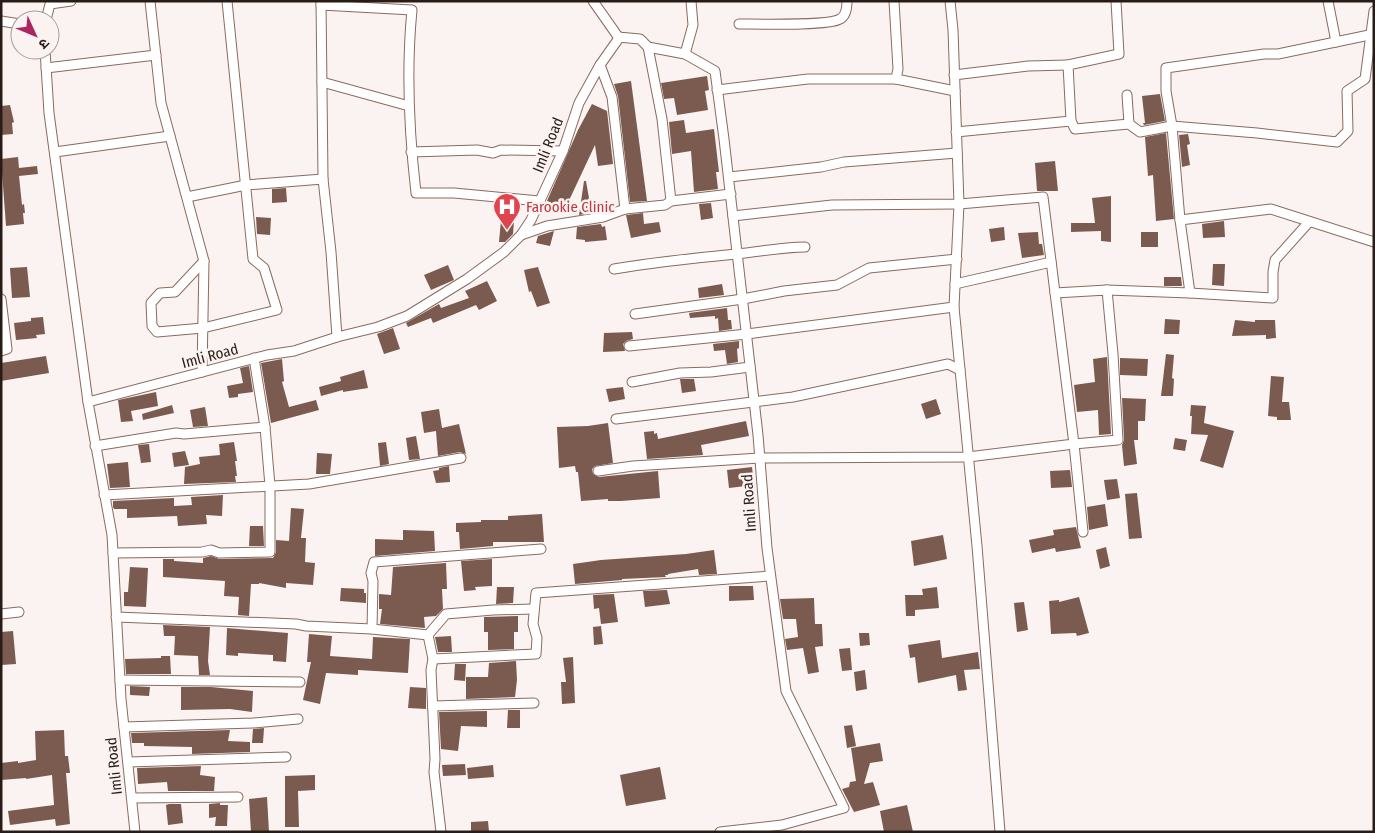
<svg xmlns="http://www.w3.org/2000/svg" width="1375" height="833" font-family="'Fira Sans Condensed','Noto Sans Devanagari',sans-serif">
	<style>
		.building { fill: #7b5b4f }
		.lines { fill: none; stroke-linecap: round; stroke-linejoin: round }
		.street-casing { stroke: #8a6a5e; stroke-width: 11 }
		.street { stroke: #fff; stroke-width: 9 }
		.labels { text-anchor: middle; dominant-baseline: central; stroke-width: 5; stroke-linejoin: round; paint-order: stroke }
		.street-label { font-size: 15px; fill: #291c17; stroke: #fbf3f1 }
		.health-label { font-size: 15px; fill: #be3a42; stroke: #fbf3f1; text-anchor: start }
	</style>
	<rect width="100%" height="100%" fill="#fbf3f1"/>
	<g class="building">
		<path d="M707 76 709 90 705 91 708 110 677 115 674 98 664 99 661 83Z"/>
		<path d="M631 81 647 201 630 202 618 96 614 84Z"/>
		<path d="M1160 94 1165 121 1144 125 1143 123H1145L1142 96Z"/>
		<path d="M592 104 607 111 613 164 598 166 595 145 565 209 547 201 578 130Z"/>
		<path d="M10 105 14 122 12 123 13 134 1 135V106Z"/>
		<path d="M684 120 686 133 714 129 719 172H716L718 189 694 192 691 151 672 154 669 122Z"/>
		<path d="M1166 133 1174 219 1156 221 1153 175 1148 176 1145 137Z"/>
		<path d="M1188 134 1190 144 1187 145 1190 165 1182 167 1179 135Z"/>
		<path d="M18 157 19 168 37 166 38 174 19 176 22 205 24 204 25 213H23L24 224 6 226 1 159Z"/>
		<path d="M1055 161 1058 191H1037L1035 163Z"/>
		<path d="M584 181H586L590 204 598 202 600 211 579 215Z"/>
		<path d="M286 188 287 202 272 203V189Z"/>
		<path d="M1111 196V242L1101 241V231L1071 232V223H1095L1092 198Z"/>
		<path d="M711 203 713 218 701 220 699 204Z"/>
		<path d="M643 213 644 224 659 222 661 232 631 238 626 215Z"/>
		<path d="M256 217 271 218 270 235 257 234Z"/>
		<path d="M501 220 514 221 513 234 505 242H499Z"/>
		<path d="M1224 221 1225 237 1203 238 1202 224Z"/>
		<path d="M601 224 602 227 605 226 607 240 585 242V240L576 239 577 227Z"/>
		<path d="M1004 227 1005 240 991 242 989 229Z"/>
		<path d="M554 231 550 246 536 243 538 236Z"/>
		<path d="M1038 232 1039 244H1042L1044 255 1022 258 1018 233Z"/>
		<rect x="1141" y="232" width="17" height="15"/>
		<path d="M1213 264H1225L1224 286 1212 285Z"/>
		<path d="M448 265 454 280 431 290 424 275Z"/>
		<path d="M27 267 30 297 12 298 10 268Z"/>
		<path d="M538 267 550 303 537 307 531 291 529 292 524 270Z"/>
		<path d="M1164 277H1181L1182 286H1164Z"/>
		<path d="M487 281 497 301 479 310 476 305 433 323 431 318 408 327 406 323 439 304 441 308 469 298 465 291Z"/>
		<path d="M722 284 724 295 699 298 698 288Z"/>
		<path d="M727 308 728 320H731L732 329 719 331 718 318 715 319V316L690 318 689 313Z"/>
		<path d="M43 317 45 334 36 335 37 338 16 340 14 323 31 321V318Z"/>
		<path d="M1165 319 1180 320 1179 334H1164Z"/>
		<path d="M1235 320 1255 322V320H1275L1276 338 1266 339V335L1232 336Z"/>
		<path d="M393 328 400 349 384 354 377 334Z"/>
		<path d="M632 332 633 339 626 341 623 344 625 351 603 352 604 333Z"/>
		<path d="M739 341V348L737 349 738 362 727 364 725 350 714 351 713 344Z"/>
		<path d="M1166 354 1174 355 1172 378 1174 379 1173 396H1161Z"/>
		<path d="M46 356 49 373 1 381V363Z"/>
		<path d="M1107 357 1111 434 1099 435 1098 410 1077 412 1074 385 1095 382 1093 359Z"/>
		<path d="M1120 358 1148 359 1147 376 1120 375Z"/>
		<path d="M282 359 284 381 282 382 289 407 316 400 319 410 271 423 261 363Z"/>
		<path d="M249 366 253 392 238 394V397L229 398 227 386 243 383 240 368Z"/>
		<path d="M364 370 368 388 343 392V390L321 396 319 387 341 381 340 377Z"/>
		<path d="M1271 376 1284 377 1282 402H1289L1291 420H1277V417L1268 416Z"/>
		<path d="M680 379H694L696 391 682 393Z"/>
		<path d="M623 387 625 399 609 402 606 389Z"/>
		<path d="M156 392 158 406 131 411 133 421 121 422 118 400Z"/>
		<path d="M1122 398 1146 399 1145 421H1138V440H1134L1137 464 1124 466 1122 445 1124 440Z"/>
		<path d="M936 399 941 414 926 419 921 404Z"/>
		<path d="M172 405 174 413 143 420 142 414Z"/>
		<path d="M1191 405 1206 406 1204 423 1234 431 1223 468 1200 461 1208 435 1191 434 1192 416H1190Z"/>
		<path d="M205 407 208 426 193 427 190 410Z"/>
		<path d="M439 409 442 428 459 424 466 454 460 452 438 456 436 431 424 433 421 412Z"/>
		<path d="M746 421 749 436 701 445 703 455 647 459 644 432 654 431V434L657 433 658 439Z"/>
		<path d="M608 423 613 463 595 466 592 469 593 474 599 477 658 471 660 498 621 501H608V499L581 501 578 472H576L575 466 559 468 557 427 588 426Z"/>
		<path d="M416 436 420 459 409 460 406 438Z"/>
		<path d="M1175 438 1187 440 1185 451 1173 449Z"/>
		<path d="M234 442 237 461H235L237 476H235L236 482 184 484 185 467 200 464 199 457 220 455 219 444Z"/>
		<path d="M386 442 389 464 380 466 378 443Z"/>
		<path d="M149 444 151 462 141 463 138 445Z"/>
		<path d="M185 451 189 465 174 467 172 453Z"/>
		<path d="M317 453 332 454 330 474H316Z"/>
		<path d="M128 462 130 487 110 488 107 464Z"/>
		<path d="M449 466 450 482 436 483 433 471 439 470V468Z"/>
		<path d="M752 467 754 485 729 488 727 470Z"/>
		<path d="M1070 470 1072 487 1051 488 1050 471Z"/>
		<path d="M1117 479 1120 498 1107 500 1104 480Z"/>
		<path d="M1137 493 1142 538 1129 539 1125 494Z"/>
		<path d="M223 495 222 516 206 515 207 524 178 526 177 516 127 518V509H114L113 507V501L174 498V506L192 505 191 497Z"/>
		<path d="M1105 504 1108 526 1089 530 1087 507Z"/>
		<path d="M291 508 304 509 301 538H306L305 562 315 563 313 585 286 583V588L259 583V584H251L249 616 238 615 239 597 224 596 225 581 163 577V559H174V561L203 563V558L211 556 219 559 273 558 276 552V540L289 541Z"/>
		<path d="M542 514 544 542H493V546L460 549 459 532H456V523L481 522V520H508V516Z"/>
		<path d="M250 526H263L264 546H249Z"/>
		<path d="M1076 527 1081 548 1056 552 1055 548 1032 553 1029 540 1054 535 1053 530Z"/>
		<path d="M403 530 434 531 435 551 375 556V539L403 540Z"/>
		<path d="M943 535 947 559 914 566 911 541Z"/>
		<path d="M1106 547 1110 566 1100 569 1096 550Z"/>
		<path d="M714 550 717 574 699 575 698 569 668 574V575H665L666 577 622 579V580L575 584 573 564 601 560 686 554Z"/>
		<path d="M492 559V586L475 587 476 590 464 591 461 561Z"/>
		<path d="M446 563 447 589H442L443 609 436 616 424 617 425 628 380 624 382 609H379V594L391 595 393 567Z"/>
		<path d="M130 567 148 568 146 607 124 606V592H128Z"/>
		<path d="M729 586H753L754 600 729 601Z"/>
		<path d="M497 587H514L513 603 496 604Z"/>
		<path d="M937 587 939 608 915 610V616H906L905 595H923L922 589Z"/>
		<path d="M341 588 364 589V593H366V603L340 601Z"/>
		<path d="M667 590 670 604 645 607 643 591Z"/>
		<path d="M614 594 618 622 601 624 599 608 594 609 593 595Z"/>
		<path d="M1079 597 1089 633 1077 636 1076 633 1051 634 1049 601 1059 600V602Z"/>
		<path d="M814 598 815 624H822L823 646 815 647 819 672 808 674 803 648 787 650 785 639 798 637 796 619H783L780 599Z"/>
		<path d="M1024 602 1028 630 1017 632 1014 603Z"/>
		<path d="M518 616V632H514V649L488 650V632H484V617Z"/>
		<path d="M163 625 210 627 208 661 210 675H199L198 656 174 655 175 636H164Z"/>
		<path d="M601 626 603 644 594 645 593 627Z"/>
		<path d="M227 628 288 633 286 662 273 661V655L238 653V656L226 655Z"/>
		<path d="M13 631 16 664 1 665V632Z"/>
		<path d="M859 633H869L870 645 860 646Z"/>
		<path d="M309 634 332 636 330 656 372 659 373 637 410 639 408 673 358 670V675L326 673 320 704 303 700 311 662H307Z"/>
		<path d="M451 636 452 652H438L435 637Z"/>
		<path d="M940 640 942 658 978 652 980 669 964 670 967 690 958 691 956 675 918 683 915 657 910 658 908 645Z"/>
		<path d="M850 648 852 670 842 671 839 649Z"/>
		<path d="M161 656H170L171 674H126L125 659 161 658Z"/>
		<path d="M573 657 575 703 562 704 561 682H566L563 658Z"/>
		<path d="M516 661 517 680 515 697 466 699V677H488L489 663Z"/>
		<path d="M455 664H466L465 681 454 680Z"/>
		<path d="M865 670 867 689 856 691 854 672Z"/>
		<path d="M130 686 150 687 149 696 130 695Z"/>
		<path d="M181 687H211L253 691 252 712 230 709 181 710Z"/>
		<path d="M410 687 426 688V709L408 708Z"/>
		<path d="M508 710H520V728H507Z"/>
		<path d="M487 711V727L461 726 458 751 441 749 439 712Z"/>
		<path d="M852 725 856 746 847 748 844 726Z"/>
		<path d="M264 728 263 743H252L253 729Z"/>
		<path d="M64 730 65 756H68L70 773H66L70 824 56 826 55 819 10 825 8 811 54 805 52 775 26 779V778L1 780V763L18 761V763L36 760 35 731Z"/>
		<path d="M230 730 228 741 250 742V752L192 754V747L144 746V743H132L131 733Z"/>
		<path d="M880 743 883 761 870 763 864 784 873 782 880 805 854 812 842 789 849 787 850 782 856 781 851 748Z"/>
		<path d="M465 764 466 775 443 776 442 765Z"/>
		<path d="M493 765 494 777 468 779 467 768Z"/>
		<path d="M201 766 200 775 215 777 214 791H168L167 782 138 784 137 768Z"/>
		<path d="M660 767 666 799 626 806 620 775Z"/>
		<path d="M315 775V790L298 791 299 827H285V776Z"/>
		<path d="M267 797 269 832H251L249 799Z"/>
		<path d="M220 803V805H228L227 826H215L216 817 209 818V804Z"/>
		<path d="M169 804H181L183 823 168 825 166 805Z"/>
		<path d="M907 805 913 832H884L880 811Z"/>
		<path d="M488 821 489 832H471V822Z"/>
	</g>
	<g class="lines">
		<defs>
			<g id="street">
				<path d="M150 1 161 103 204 261 202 372"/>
				<path d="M321 1 323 179 331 252 337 337"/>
				<path d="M950 1 953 30 959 204 954 307 977 546 1000 832"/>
				<path d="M1328 1 1336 42"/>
				<path d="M321 5 412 10C406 71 409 132 416 193H454L539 201"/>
				<path d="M46 20 50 4 71 1"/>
				<path d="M1 21 20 24"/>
				<path d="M739 24C757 24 829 26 840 19 846 16 847 7 847 1"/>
				<path d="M618 37 640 39 648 47 685 54 715 71 724 139 758 435 767 548 786 691 844 808 782 825 720 832"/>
				<path d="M648 47 662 119 671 201"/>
				<path d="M45 50 49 113 88 402"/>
				<path d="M685 54 693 25 691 1"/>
				<path d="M600 65 612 97 625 209"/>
				<path d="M46 68 156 55"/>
				<path d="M954 75 1028 66 1068 65"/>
				<path d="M896 79 955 91"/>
				<path d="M322 82 409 106"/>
				<path d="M717 90 808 79H896L898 69 894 1"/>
				<path d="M1071 121 1068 65 1119 54 1116 1"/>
				<path d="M1129 124 1140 132 1172 126 1257 133 1337 142 1348 131 1347 91 1365 79 1374 11"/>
				<path d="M956 132 1071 121 1075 129 1129 124 1127 95"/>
				<path d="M55 152 170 136"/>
				<path d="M411 152 477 150 493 153 501 150 563 151"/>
				<path d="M729 177 821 167 844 162 957 153"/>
				<path d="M187 197 246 185 323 179"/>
				<path d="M1180 220 1172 126 1166 91V68L1264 54H1278L1374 34"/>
				<path d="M521 235 547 226 603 217 625 209 665 205 671 201 731 194"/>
				<path d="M204 261 175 292 160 293 151 303 152 326 157 332 203 328 277 310 264 268 253 259 227 1"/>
				<path d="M614 269C655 262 695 258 736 254 759 252 782 247 805 247"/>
				<path d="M955 284 1051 262"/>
				<path d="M1107 290 1190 293 1180 220 1271 209 1374 242"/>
				<path d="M1055 293 1107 290 1113 354 1118 440 1074 444 1083 532"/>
				<path d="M1190 293 1273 298V272L1275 260 1309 222"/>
				<path d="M1 299 7 349 1 351"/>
				<path d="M635 314 743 299 784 291 837 285 869 268 957 259"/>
				<path d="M629 346 747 334 954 307"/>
				<path d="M632 382 680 373 711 372 750 367"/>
				<path d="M616 419 793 397 948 364 960 370"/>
				<path d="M95 446 176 433 184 434 265 427"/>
				<path d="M598 471 633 466 760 458 968 457 1074 444 1043 197 959 204 832 205 733 216"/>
				<path d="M104 495 309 484 461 458"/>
				<path d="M113 553 202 552 211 550 219 553 270 552V486L265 427 254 358"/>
				<path d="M1 614 19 612"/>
				<path d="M116 617 296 624 306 626 372 629 428 635"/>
				<path d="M372 629 373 581 371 573 374 562 541 549"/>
				<path d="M428 635 433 659 431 670 435 759 434 772 441 832"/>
				<path d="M428 635 446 614 493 610 534 609"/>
				<path d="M433 659 536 654 537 638 533 624 536 593 770 576"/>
				<path d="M120 680 300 682"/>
				<path d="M433 706 534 703"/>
				<path d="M124 727 253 723 298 719"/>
				<path d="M128 762 286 757"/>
				<path d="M132 798 238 797"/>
				<path d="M135 832 121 699 112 535 88 402 267 355 294 351 337 337 378 327 407 316 467 279 504 252 521 235 531 220 563 151 579 103 600 65 619 38 593 1"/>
			</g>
		</defs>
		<use href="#street" class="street-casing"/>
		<use href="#street" class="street"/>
	</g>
	<defs>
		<symbol id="hospital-pin" viewBox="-11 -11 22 30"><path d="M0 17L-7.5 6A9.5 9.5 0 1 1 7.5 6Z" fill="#e0444e" stroke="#fbf3f1"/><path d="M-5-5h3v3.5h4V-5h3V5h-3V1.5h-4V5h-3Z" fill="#fff"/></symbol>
	</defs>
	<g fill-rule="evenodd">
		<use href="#hospital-pin" x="491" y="191" width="32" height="43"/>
	</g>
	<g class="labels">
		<g class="street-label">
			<text transform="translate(548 145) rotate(-68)">Imli Road</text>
			<text transform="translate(210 356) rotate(-15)">Imli Road</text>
			<text transform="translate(749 503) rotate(-94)">Imli Road</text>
			<text transform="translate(114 766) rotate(-96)">Imli Road</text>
		</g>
		<g class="health-label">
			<text x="526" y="207">Farookie Clinic</text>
		</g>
	</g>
	<rect width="1375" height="833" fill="none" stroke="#291c17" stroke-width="5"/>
	<g transform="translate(35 35) rotate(134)"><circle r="24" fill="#fbf3f1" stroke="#a79d9a"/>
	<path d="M0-4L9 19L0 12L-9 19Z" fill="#ae2463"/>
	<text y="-8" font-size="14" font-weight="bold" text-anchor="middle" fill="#291c17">उ</text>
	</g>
</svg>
